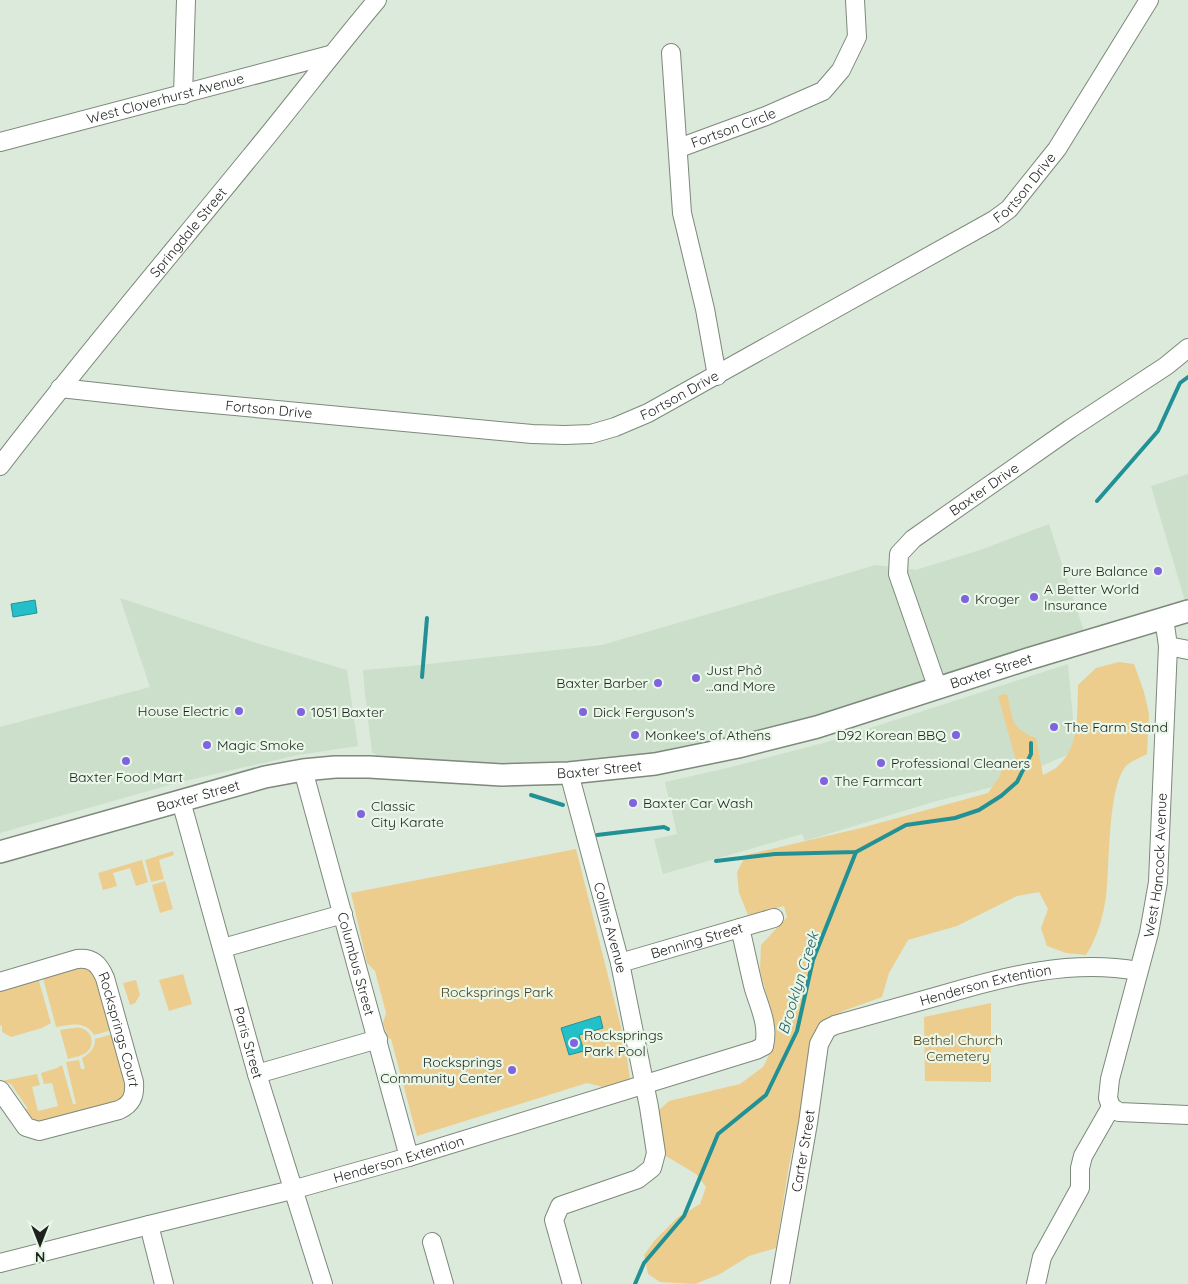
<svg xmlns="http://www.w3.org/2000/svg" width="1188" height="1284" font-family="Quicksand,sans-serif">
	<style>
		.built { fill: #ccdfca }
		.green { fill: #eccd8e }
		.water { fill: #24c0ca; stroke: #229196 }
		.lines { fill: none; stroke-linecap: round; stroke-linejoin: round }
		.stream { stroke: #229196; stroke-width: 4 }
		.minor-casing { stroke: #7c897b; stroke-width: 20 }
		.major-casing { stroke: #7c897b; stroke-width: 24 }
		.minor { stroke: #fff; stroke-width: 18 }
		.major { stroke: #fff; stroke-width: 21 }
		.poi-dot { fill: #8063de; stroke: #e9f7e8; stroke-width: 2 }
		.labels { text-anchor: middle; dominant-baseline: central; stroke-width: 4.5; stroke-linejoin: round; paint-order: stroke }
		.street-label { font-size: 14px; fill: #1e231e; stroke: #e9f7e8 }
		.poi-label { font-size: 14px; fill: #1e231e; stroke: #e9f7e8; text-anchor: start }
		.park-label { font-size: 14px; fill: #52401a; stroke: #e9f7e8 }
		.water-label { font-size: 15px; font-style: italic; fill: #265f64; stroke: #e9f7e8 }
	</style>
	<rect width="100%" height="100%" fill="#dceadb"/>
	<g class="built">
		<path d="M1188 474V600L1185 601 1151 486Z"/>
		<path d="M1049 524 1084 631 947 674 941 671 903 568 916 570 980 550Z"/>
		<path d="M876 565 892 567 926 678 922 682 813 717 736 737 671 751 623 757 587 761 505 763 464 762 378 756 372 752 365 695 363 670 410 666 602 645Z"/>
		<path d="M120 598 260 644 347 670 358 746 298 755 180 782 0 833V727L150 687Z"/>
		<path d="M1068 664 1076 751 993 787 933 802 805 841 802 834 663 874 654 839 677 834 665 782 727 768 827 742Z"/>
	</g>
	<g class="green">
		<path d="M1119 662 1134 664 1144 692 1149 714 1147 754C1141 757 1132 761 1127 765 1107 785 1110 868 1106 897 1103 917 1097 938 1086 955L1066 953 1047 946 1041 928 1048 909 1039 892 1017 896 957 926 908 940 889 973 882 997 843 1011 819 1026 789 1165 776 1248 749 1256 720 1274 695 1284 660 1282 648 1274 644 1255 655 1240 677 1218 700 1204 706 1187 696 1174 666 1156 659 1110 669 1101 740 1084 763 1067 775 1043 774 1024 760 970 761 945 787 917 784 906 748 915 739 893 737 872 746 855 861 828 988 793 1000 776 1003 765 1016 761 998 696 1007 694C1013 719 1010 728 1036 738L1043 775C1049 772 1056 769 1060 764 1080 744 1077 711 1078 685L1096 668Z"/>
		<path d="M576 849 625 1043 630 1079 603 1087 587 1083 417 1136 391 1039 388 1038 383 1023 386 1013 375 971 367 963 351 893Z"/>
		<path d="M173 851 174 855 159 860 164 879 151 882 145 860Z"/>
		<path d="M142 860 148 882 136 886 130 868 113 873 117 886 103 890 98 873Z"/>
		<path d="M165 881 173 909 160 913 152 885Z"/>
		<path d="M85 967 95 973 112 1030 94 1035C85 1020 70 1025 56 1027L43 978 75 968Z"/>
		<path d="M183 974 192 1004 169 1011 159 980Z"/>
		<path d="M38 978 51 1023 42 1028 11 1037 2 1032V1026L0 1025V991Z"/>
		<path d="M136 980 140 995 135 1003 130 1005 123 983Z"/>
		<path d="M991 1003V1082L925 1081 924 1017Z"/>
		<path d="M73 1028C76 1028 78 1027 81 1028 92 1031 95 1044 88 1051 83 1056 75 1057 68 1059L60 1030Z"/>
		<path d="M113 1034 127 1092 119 1102 43 1124 33 1123 21 1108 28 1109 11 1084 1 1081 37 1074 40 1085 32 1087 38 1111 58 1106 52 1083 44 1084 41 1073 57 1068 62 1065 73 1104H76L66 1062 79 1060 81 1069H85L82 1058C90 1053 95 1049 95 1039Z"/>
	</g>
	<g class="water">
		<path d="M35 600 37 613 13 617 11 604Z"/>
		<path d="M600 1016 603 1028 579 1035 584 1051 569 1055 561 1028Z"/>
	</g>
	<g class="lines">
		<g class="stream">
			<path d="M1097 501 1158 431 1180 383 1188 377"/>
			<path d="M422 677 427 618"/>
			<path d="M531 795 563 805"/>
			<path d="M597 835 664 827 668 829"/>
			<path d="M716 861 775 854 856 852 906 825 955 818 979 810 1001 796 1017 782 1031 754V743"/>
			<path d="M635 1284 644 1263 684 1216 718 1134 766 1095 797 1031 813 960 856 852"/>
		</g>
		<defs>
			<g id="minor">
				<path d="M671 53 682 213 705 309 717 376"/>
				<path d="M183 95 186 0"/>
				<path id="s1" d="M0 142 330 55"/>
				<path id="s2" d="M679 148 766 116 823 91 841 70 857 37 855 0"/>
				<path id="s3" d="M60 388 170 400 532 434 565 435 591 434 615 427 648 413 994 220 1009 209 1057 149 1149 0"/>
				<path id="s4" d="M0 466C81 360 167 259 251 156 294 104 334 51 377 0"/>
				<path d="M1168 646 1188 650"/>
				<path id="s5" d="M938 689 898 574 899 554 913 539 1070 429 1166 366 1188 348"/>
				<path id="s6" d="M303 770 409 1157"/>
				<path id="s7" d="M569 773 620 963 649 1107 656 1153 652 1168 638 1179 560 1206 554 1220 572 1284"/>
				<path id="s8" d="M181 801 257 1074 323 1284"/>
				<path d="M223 948 343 914"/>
				<path id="s9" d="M620 963 774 918"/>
				<path id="s10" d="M0 982 77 959C92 957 99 964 105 978L134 1082C135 1096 132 1104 119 1110L39 1131 26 1127 0 1090"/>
				<path d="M257 1074 378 1039"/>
				<path id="s11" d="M1111 1107 1108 1098 1110 1079 1149 933 1158 882 1168 646 1164 618"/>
				<path d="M1111 1107 1119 1112 1188 1115"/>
				<path d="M149 1225 164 1284"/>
				<path d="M432 1242 444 1284"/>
				<path id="s12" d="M0 1263 149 1225 292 1190 409 1157 756 1050 764 1046C769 1026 760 1008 754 989 749 969 745 948 740 928"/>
				<path id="s13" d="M780 1284 808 1123 819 1044 827 1029 835 1025C871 1015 907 1005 942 995 1006 976 1071 959 1138 971"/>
				<path d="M1036 1284 1042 1257 1080 1188V1168L1083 1156 1111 1107"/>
			</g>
			<g id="major">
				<path id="s14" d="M0 852 265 777 303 770 335 767H369L502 775 569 773 655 764 738 747 817 727 1028 659 1188 611"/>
			</g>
		</defs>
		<use href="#minor" class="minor-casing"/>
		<use href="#major" class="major-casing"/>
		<use href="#minor" class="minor"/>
		<use href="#major" class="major"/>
	</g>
	<g class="poi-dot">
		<circle cx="1158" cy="571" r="5"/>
		<circle cx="1034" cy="597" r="5"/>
		<circle cx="965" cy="599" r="5"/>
		<circle cx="696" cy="678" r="5"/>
		<circle cx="658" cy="683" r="5"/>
		<circle cx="239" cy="711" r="5"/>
		<circle cx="301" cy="712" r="5"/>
		<circle cx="583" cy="712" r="5"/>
		<circle cx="1054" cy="727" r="5"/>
		<circle cx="635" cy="735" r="5"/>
		<circle cx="956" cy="735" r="5"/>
		<circle cx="207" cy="745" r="5"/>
		<circle cx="126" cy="761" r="5"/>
		<circle cx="881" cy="763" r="5"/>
		<circle cx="824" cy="781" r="5"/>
		<circle cx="633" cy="803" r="5"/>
		<circle cx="361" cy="814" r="5"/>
		<circle cx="574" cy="1043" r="5"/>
		<circle cx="512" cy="1070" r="5"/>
	</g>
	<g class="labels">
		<g class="street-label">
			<text stroke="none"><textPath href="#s1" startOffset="171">West Cloverhurst Avenue</textPath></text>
			<text stroke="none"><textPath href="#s2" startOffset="58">Fortson Circle</textPath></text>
			<text stroke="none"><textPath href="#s3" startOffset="1035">Fortson Drive</textPath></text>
			<text stroke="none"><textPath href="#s4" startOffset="300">Springdale Street</textPath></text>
			<text stroke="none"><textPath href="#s3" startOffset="630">Fortson Drive</textPath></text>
			<text stroke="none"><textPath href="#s3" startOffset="210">Fortson Drive</textPath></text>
			<text stroke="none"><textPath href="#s5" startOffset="249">Baxter Drive</textPath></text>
			<text stroke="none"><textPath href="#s14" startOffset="1016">Baxter Street</textPath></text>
			<text stroke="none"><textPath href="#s14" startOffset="611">Baxter Street</textPath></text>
			<text stroke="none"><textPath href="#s14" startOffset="206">Baxter Street</textPath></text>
			<text stroke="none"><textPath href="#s11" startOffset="248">West Hancock Avenue</textPath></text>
			<text stroke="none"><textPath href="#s7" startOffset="160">Collins Avenue</textPath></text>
			<text stroke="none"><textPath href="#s9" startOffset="80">Benning Street</textPath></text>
			<text stroke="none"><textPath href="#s6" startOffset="201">Columbus Street</textPath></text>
			<text stroke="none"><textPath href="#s13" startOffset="425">Henderson Extention</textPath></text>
			<text stroke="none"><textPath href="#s10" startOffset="171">Rocksprings Court</textPath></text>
			<text stroke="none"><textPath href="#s8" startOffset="251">Paris Street</textPath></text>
			<text stroke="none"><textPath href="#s13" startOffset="135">Carter Street</textPath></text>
			<text stroke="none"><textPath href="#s12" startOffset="412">Henderson Extention</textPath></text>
		</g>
		<g class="poi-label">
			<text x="1148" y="571" text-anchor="end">Pure Balance</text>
			<text x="1044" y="589">A Better World<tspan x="1044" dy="16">Insurance</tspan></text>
			<text x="975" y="599">Kroger</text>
			<text x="706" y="670">Just Phở<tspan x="706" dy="16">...and More</tspan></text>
			<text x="648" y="683" text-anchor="end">Baxter Barber</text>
			<text x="229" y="711" text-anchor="end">House Electric</text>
			<text x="311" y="712">1051 Baxter</text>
			<text x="593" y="712">Dick Ferguson's</text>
			<text x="1064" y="727">The Farm Stand</text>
			<text x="645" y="735">Monkee's of Athens</text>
			<text x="946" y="735" text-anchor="end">D92 Korean BBQ</text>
			<text x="217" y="745">Magic Smoke</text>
			<text x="891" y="763">Professional Cleaners</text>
			<text x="126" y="777" text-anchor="middle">Baxter Food Mart</text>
			<text x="834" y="781">The Farmcart</text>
			<text x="643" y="803">Baxter Car Wash</text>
			<text x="371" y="806">Classic<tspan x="371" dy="16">City Karate</tspan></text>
			<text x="584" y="1035">Rocksprings<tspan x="584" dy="16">Park Pool</tspan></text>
			<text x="502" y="1062" text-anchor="end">Rocksprings<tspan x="502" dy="16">Community Center</tspan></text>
		</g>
		<g class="park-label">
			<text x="497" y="992">Rocksprings Park</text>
			<text x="958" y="1040">Bethel Church<tspan x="958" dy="16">Cemetery</tspan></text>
		</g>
		<g class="water-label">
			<text transform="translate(798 983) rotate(-73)">Brooklyn Creek</text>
		</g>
	</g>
	<g transform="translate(40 1244) rotate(180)" stroke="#e9f7e8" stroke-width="4" paint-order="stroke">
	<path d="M0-4L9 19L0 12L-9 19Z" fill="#1e231e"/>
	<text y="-8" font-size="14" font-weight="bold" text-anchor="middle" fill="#1e231e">N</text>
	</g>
</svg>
